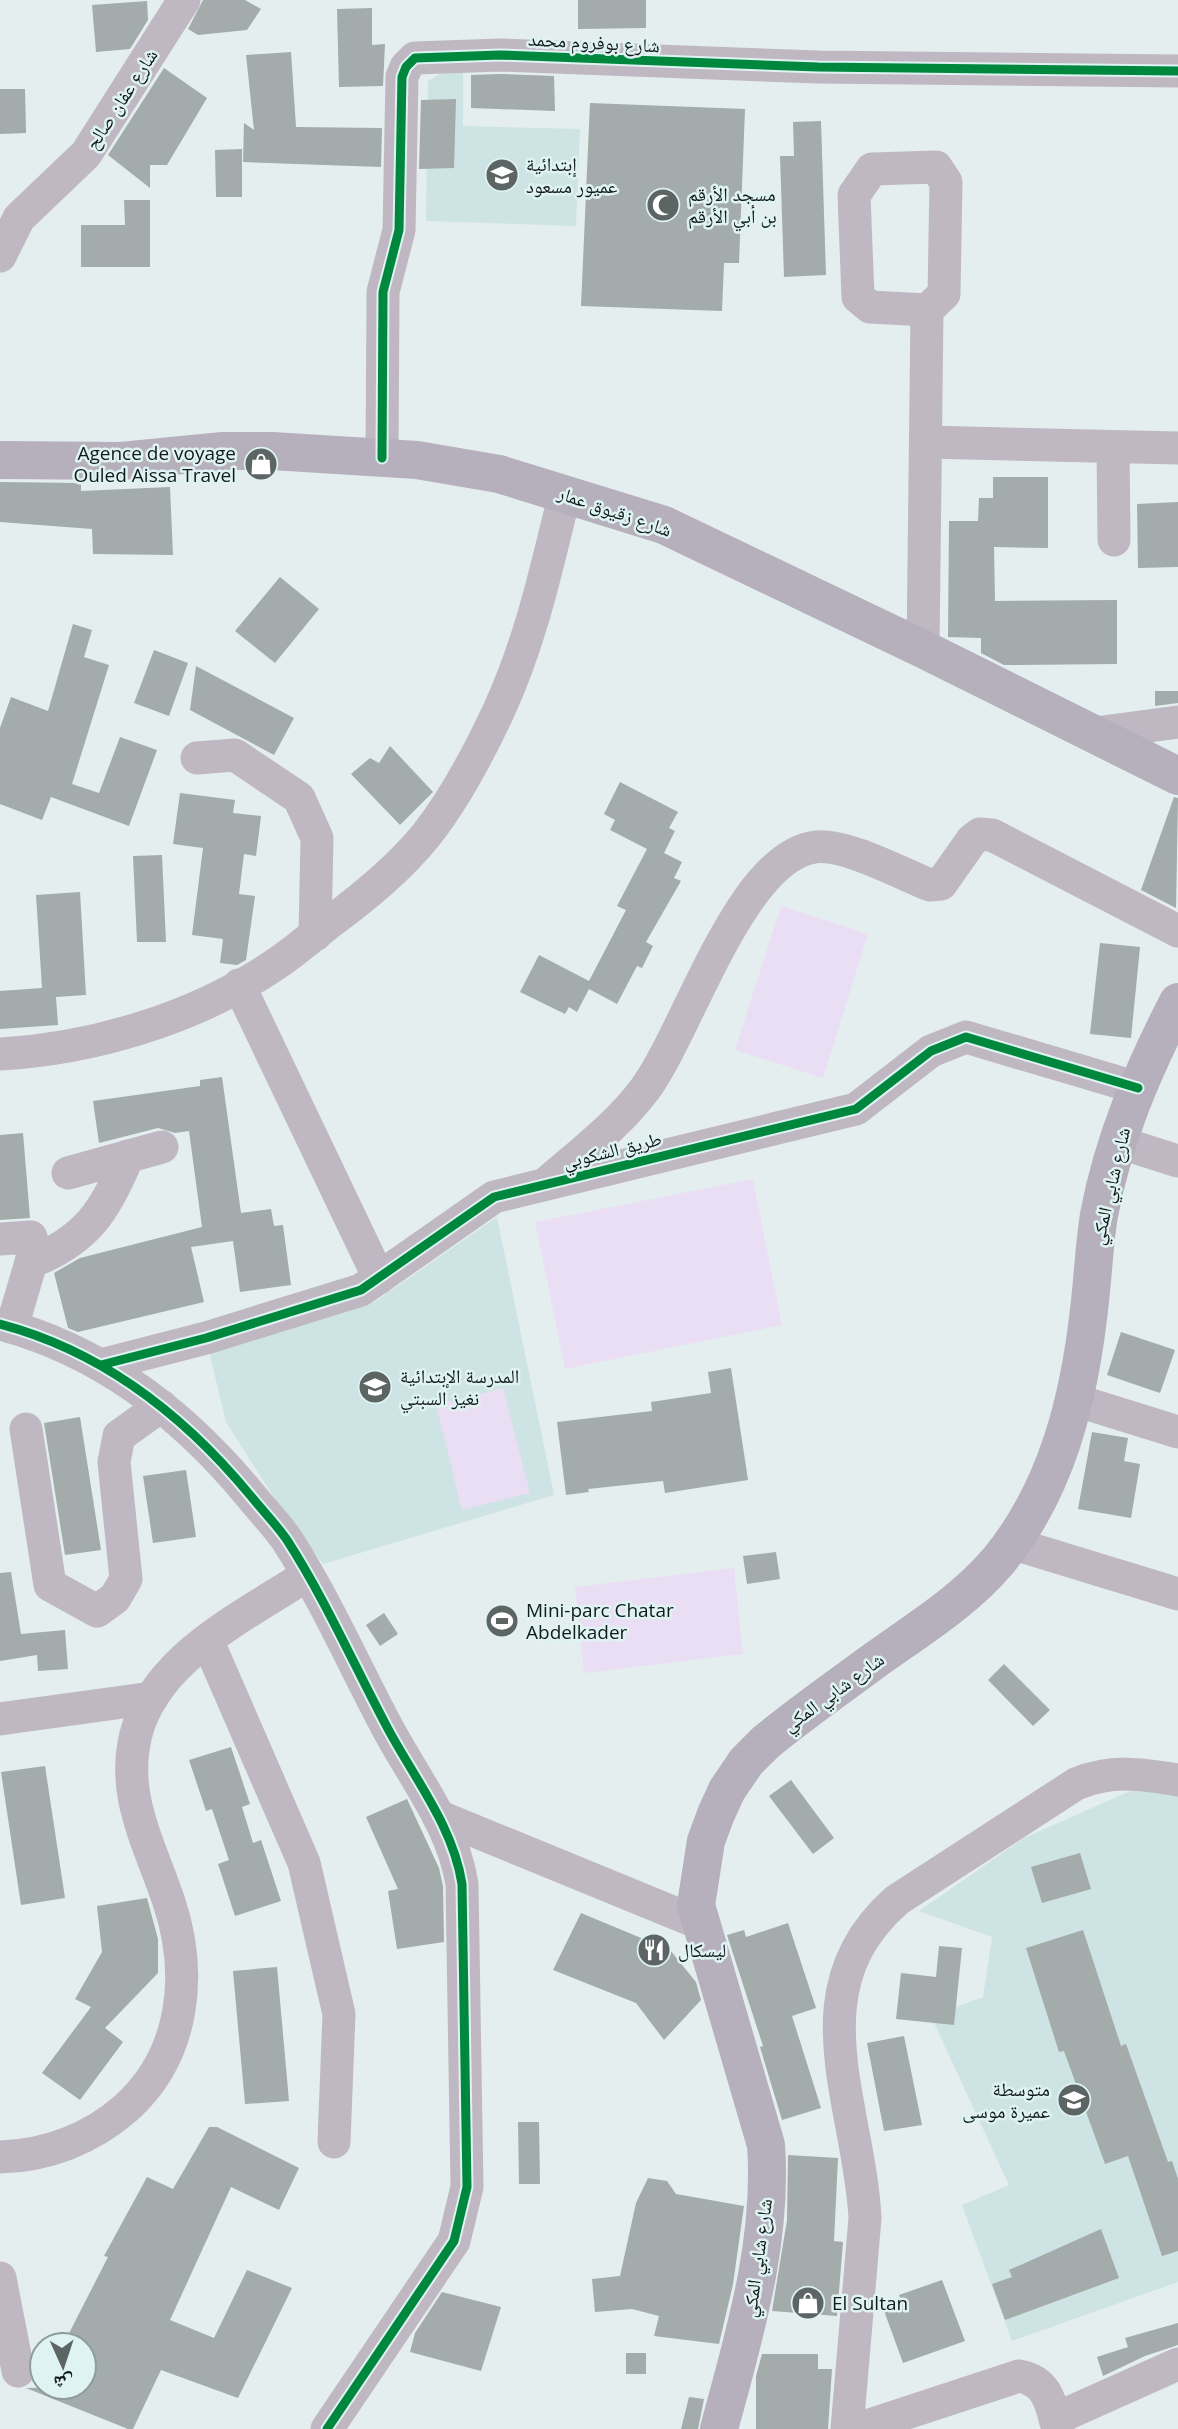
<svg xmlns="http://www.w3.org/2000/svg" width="1178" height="2429" font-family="'Open Sans','Noto Naskh Arabic',sans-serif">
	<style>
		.built { fill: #cee3e3 }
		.green { fill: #eadef5 }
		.building { fill: #a3abab }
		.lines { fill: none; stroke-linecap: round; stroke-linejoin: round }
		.minor { stroke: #bfb8c3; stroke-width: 33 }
		.major { stroke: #b6afbc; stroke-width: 38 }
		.cycleway-casing { stroke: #dff3f3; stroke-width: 13 }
		.cycleway { stroke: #00873e; stroke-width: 9 }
		.labels { text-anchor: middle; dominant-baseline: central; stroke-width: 5; stroke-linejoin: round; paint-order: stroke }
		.street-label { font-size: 19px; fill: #131a1a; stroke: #dff3f3 }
		.poi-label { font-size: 19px; fill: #131a1a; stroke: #dff3f3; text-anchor: start }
	</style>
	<rect width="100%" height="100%" fill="#e4eeee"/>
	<g class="built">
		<path d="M443 72H463V126L580 129 576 226 426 221 428 81Z"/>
		<path d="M497 1217 554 1495 323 1564 280 1507 226 1422 209 1351 373 1303Z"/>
		<path d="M1144 1785 1178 1792V2282L1012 2341 962 2205 1009 2185 931 2016 983 1997 992 1937 919 1911 1024 1838Z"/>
	</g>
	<g class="green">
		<path d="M781 906 868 934 823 1078 735 1050Z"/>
		<path d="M753 1179 782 1325 565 1369 535 1222Z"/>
		<path d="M503 1388 530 1493 462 1510 436 1405Z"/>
		<path d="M734 1568 743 1654 584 1673 575 1587Z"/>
	</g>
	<g class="building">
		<path d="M203 0H245L261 9 247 30 198 35 188 29Z"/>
		<path d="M578 0H646V28L578 29Z"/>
		<path d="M147 1 148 20 130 49 96 52 92 5Z"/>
		<path d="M372 8V45L385 44 383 86 339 87 337 9Z"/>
		<path d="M291 52 296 127 382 128 381 167 243 162 244 123 254 130 246 55Z"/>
		<path d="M164 68 207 98 167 165H150V188L108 155Z"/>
		<path d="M500 74 554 76 555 111 471 108V75Z"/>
		<path d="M0 89H25L26 133 0 134Z"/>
		<path d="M456 99 454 168 419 169 421 100Z"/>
		<path d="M590 103 745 109 739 263H724L722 311 581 306Z"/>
		<path d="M821 121 826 275 784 277 780 156H794L793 122Z"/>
		<path d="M242 149V197H216L215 150Z"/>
		<path d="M124 200H150V267H81V225H125Z"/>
		<path d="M993 477H1048V548L994 547 995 601 1117 600V664L1004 665 981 653V638L948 637 949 521H978L979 498H993Z"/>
		<path d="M0 482 81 483V491L170 487 173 555 93 554 92 529 0 522Z"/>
		<path d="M1178 502V567L1138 568 1137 504Z"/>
		<path d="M280 577 319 609 275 663 235 631Z"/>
		<path d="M73 624 92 630 84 657 109 665 72 784 99 793 120 737 157 750 129 826 51 797 42 820 0 804V728L11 697 48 711Z"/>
		<path d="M154 650 188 663 169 716 134 703Z"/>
		<path d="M196 666 294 718 274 755 190 710Z"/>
		<path d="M1155 691H1178V703L1155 706Z"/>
		<path d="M390 746 433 792 400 825 351 774 370 758 379 763Z"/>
		<path d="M620 782 678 812 669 828 675 831 664 853 682 862 674 878 681 881 646 942 653 946 642 968 637 966 617 1004 589 989 577 1012 569 1007 565 1014 520 992 539 955 589 981 626 910 617 906 647 849 610 830 615 820 604 814Z"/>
		<path d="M180 793 235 800 233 813 261 816 256 856 244 854 239 894 255 896 246 960 237 965 220 963 223 939 192 935 203 848 173 844Z"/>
		<path d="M1174 797 1178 798 1176 908 1141 890Z"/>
		<path d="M162 855 166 942H137L133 856Z"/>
		<path d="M80 892 86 995 56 997 58 1025 0 1029V991L42 988 36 895Z"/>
		<path d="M1100 943 1140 947 1131 1038 1090 1034Z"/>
		<path d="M222 1077 241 1213 271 1209 274 1226 283 1225 291 1285 240 1292 233 1241 191 1247 204 1302 78 1332 68 1328 54 1273 80 1258 202 1227 189 1131 175 1133 158 1128 99 1143 93 1101 200 1086V1080Z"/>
		<path d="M23 1133 30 1218 0 1220V1135Z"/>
		<path d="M1121 1332 1175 1350 1160 1393 1107 1375Z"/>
		<path d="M731 1368 748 1480 665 1493 663 1481 588 1489 589 1492 566 1495 557 1422 652 1411 651 1402 711 1393 708 1372Z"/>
		<path d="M80 1417 101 1550 65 1555 44 1423Z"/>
		<path d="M1092 1432 1128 1438 1124 1461 1140 1464 1131 1518 1078 1509Z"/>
		<path d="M186 1470 196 1537 153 1543 143 1476Z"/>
		<path d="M776 1552 780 1579 747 1584 743 1556Z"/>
		<path d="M11 1572 21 1634 65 1630 68 1669 38 1671 37 1655 0 1661V1573Z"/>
		<path d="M384 1613 398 1634 380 1646 366 1625Z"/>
		<path d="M1004 1664 1050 1710 1033 1726 988 1680Z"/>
		<path d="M231 1747 250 1804 242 1807 253 1843 261 1840 281 1901 235 1916 218 1864 229 1860 212 1809 206 1811 189 1760Z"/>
		<path d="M45 1766 65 1898 21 1905 1 1772Z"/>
		<path d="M791 1780 834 1838 813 1854 769 1796Z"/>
		<path d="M407 1799 439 1868 443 1886 444 1942 397 1949 388 1891 398 1889 366 1817Z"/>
		<path d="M1080 1853 1091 1889 1042 1903 1031 1867Z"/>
		<path d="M147 1898 158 1939V1973L105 2028 123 2042 80 2100 42 2073 91 2007 75 1999 102 1952 97 1906Z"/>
		<path d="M581 1913 670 1950 696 1982 701 2000 664 2040 636 2003 553 1970Z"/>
		<path d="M788 1923 816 2008 792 2016 821 2108 782 2120 760 2047 763 2046 727 1935 744 1930 746 1937Z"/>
		<path d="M1083 1930 1121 2046 1126 2044 1168 2162 1172 2161 1178 2179V2251L1162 2256 1128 2156 1105 2164 1064 2051 1059 2052 1026 1948Z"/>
		<path d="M939 1946 962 1948 954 2025 896 2019 901 1973 936 1977Z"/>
		<path d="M277 1967 289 2101 245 2104 233 1971Z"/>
		<path d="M904 2036 922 2125 884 2131 867 2043Z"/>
		<path d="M518 2122H539L540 2184H519Z"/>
		<path d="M209 2127H217L299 2168 279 2210 231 2187 170 2320 214 2338 247 2270 292 2288 238 2398 161 2370 133 2429H128L26 2388 84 2387V2345H63L108 2257 104 2256 147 2177 173 2189Z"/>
		<path d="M788 2155 838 2158 834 2241 843 2242 837 2316 772 2311 787 2220Z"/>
		<path d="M648 2178 667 2181 676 2194 744 2206 733 2284 719 2344 654 2336 659 2316 632 2309 595 2312 592 2279 620 2276 636 2203Z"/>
		<path d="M1101 2229 1119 2278 1005 2320 992 2284 1012 2277 1009 2270Z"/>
		<path d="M942 2280 965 2341 903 2363 883 2308 901 2301 899 2295Z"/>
		<path d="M442 2292 501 2307 481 2371 410 2352 415 2333Z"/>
		<path d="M1178 2323V2345L1145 2356 1103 2376 1097 2357 1128 2347 1125 2338Z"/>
		<rect x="626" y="2353" width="20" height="21"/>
		<path d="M762 2354H818V2369H832L828 2429H756V2376Z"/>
		<path d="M689 2397 704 2399 698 2429H681Z"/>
	</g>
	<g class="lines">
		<g class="minor">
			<path d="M0 256 19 218 86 154 184 0"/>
			<path d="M926 442 1178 448"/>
			<path d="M1113 447 1114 540"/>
			<path d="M382 458 383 292 399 230 402 77 406 67 415 58 500 55 818 67 1178 71"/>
			<path d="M923 649 927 310 944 294 946 182 936 167 872 169 854 195 858 297 870 307 927 310"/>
			<path d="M1095 733 1178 722"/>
			<path d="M197 758 235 755 299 798 317 838 315 935"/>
			<path d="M239 985 379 1278"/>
			<path d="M0 1054C92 1049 192 1019 270 968 291 955 310 938 329 923 364 897 400 868 427 834 456 797 479 753 499 710 531 641 547 566 565 493"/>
			<path d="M1118 1142 1178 1161"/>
			<path d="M68 1173 162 1147"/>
			<path d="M549 1181C582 1152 619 1124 645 1089 688 1031 740 857 815 847 845 843 900 873 930 885L941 884 972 840 980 834 992 835 1178 931"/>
			<path d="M0 1239 31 1237 34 1252 12 1327"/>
			<path d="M31 1262C87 1240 106 1210 128 1156"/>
			<path d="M0 1324C102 1351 184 1415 250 1495 262 1510 276 1524 287 1540 325 1599 354 1665 387 1727 414 1778 453 1826 462 1884L467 2187 454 2241 327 2429"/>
			<path d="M101 1365 206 1338 361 1290 494 1197 856 1109 931 1051 966 1037 1138 1088"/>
			<path d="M1075 1400 1178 1432"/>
			<path d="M26 1429 50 1585 97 1611 115 1598 126 1579 114 1462 119 1436 161 1406"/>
			<path d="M1011 1543 1178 1594"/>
			<path d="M208 1642 304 1863 339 2014 334 2142"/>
			<path d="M0 1719 152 1698"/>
			<path d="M438 1816 699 1923"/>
			<path d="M0 2157C46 2156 91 2139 126 2108 185 2055 193 1974 169 1902 149 1842 117 1789 139 1724 164 1653 248 1614 307 1575"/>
			<path d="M0 2278 18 2371"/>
			<path d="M1055 2419 1178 2364"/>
			<path d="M847 2429 865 2218C859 2103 794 1990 897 1900L1076 1784C1111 1769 1142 1774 1178 1780"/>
			<path d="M858 2429 1019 2376C1048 2381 1051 2404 1058 2429"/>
		</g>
		<g class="major">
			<path d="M0 460 121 461 223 451H272L417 460 499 474 664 525 923 649 1178 776"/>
			<path d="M719 2429C744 2336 773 2242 766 2145L696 1905 706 1841 716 1814 727 1790 746 1762 766 1742C800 1714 836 1689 871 1663 915 1631 964 1602 999 1560 1057 1489 1079 1399 1089 1310 1093 1278 1094 1246 1099 1215 1113 1140 1143 1070 1178 1002"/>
		</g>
		<defs>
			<g id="cycleway">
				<path d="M382 458 383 292 399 230 402 77 406 67 415 58 500 55 818 67 1178 71"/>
				<path d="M0 1324C102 1351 184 1415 250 1495 262 1510 276 1524 287 1540 325 1599 354 1665 387 1727 414 1778 453 1826 462 1884L467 2187 454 2241 327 2429"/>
				<path d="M101 1365 206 1338 361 1290 494 1197 856 1109 931 1051 966 1037 1138 1088"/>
			</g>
		</defs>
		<use href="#cycleway" class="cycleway-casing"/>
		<use href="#cycleway" class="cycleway"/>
	</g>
	<defs>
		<symbol id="school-disc" viewBox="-11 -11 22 22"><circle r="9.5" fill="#5c6464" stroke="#dff3f3"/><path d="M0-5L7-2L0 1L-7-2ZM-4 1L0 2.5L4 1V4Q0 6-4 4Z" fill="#fff"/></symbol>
		<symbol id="mosque-disc" viewBox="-11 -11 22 22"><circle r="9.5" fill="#5c6464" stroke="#dff3f3"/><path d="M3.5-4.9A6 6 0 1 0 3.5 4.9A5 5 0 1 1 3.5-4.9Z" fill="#fff"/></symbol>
		<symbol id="shop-disc" viewBox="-11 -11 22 22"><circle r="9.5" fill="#5c6464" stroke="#dff3f3"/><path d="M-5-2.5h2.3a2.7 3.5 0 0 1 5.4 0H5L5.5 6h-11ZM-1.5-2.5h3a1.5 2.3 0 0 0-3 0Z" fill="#fff"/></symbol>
		<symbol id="stadium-disc" viewBox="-11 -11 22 22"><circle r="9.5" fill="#5c6464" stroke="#dff3f3"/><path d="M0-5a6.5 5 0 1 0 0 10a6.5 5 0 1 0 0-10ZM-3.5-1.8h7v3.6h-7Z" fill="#fff"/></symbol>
		<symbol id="restaurant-disc" viewBox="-11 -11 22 22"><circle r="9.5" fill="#5c6464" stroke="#dff3f3"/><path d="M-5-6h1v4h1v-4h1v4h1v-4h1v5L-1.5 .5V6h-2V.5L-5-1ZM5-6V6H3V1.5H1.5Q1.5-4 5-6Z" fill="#fff"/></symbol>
	</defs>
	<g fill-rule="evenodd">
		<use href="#school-disc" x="483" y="156" width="38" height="38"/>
		<use href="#mosque-disc" x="644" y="186" width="38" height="38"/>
		<use href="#shop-disc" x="242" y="445" width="38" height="38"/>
		<use href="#school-disc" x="356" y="1368" width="38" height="38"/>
		<use href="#stadium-disc" x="483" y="1602" width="38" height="38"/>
		<use href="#restaurant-disc" x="635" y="1931" width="38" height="38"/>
		<use href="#school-disc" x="1055" y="2081" width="38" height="38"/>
		<use href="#shop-disc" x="789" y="2284" width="38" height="38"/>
	</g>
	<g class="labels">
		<g class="street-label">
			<text transform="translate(594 42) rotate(3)">شارع بوفروم محمد</text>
			<text transform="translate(121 99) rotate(-57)">شارع عفان صالح</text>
			<text transform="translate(615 511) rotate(19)">شارع زقيوق عمار</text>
			<text transform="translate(612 1150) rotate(-14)">طريق الشكوبي</text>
			<text transform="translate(1110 1186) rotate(-77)">شارع شابي المكي</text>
			<text transform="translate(833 1692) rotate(-36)">شارع شابي المكي</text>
			<text transform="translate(757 2258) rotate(-82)">شارع شابي المكي</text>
		</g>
		<g class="poi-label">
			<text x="526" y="164">إبتدائية<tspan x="526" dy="22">عميور مسعود</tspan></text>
			<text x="688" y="194">مسجد الأرقم<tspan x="688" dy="22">بن أبي الأرقم</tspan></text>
			<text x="236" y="453" text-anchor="end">Agence de voyage<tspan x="236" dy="22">Ouled Aissa Travel</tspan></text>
			<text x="400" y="1376">المدرسة الإبتدائية<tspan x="400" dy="22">نغيز السبتي</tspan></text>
			<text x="526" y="1610">Mini-parc Chatar<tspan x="526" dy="22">Abdelkader</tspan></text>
			<text x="678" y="1950">ليسكال</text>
			<text x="1050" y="2089" text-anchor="end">متوسطة<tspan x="1050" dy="22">عميرة موسى</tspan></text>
			<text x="832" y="2303">El Sultan</text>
		</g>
	</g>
	<g transform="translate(63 2366) rotate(177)"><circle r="33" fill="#dff3f3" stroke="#8d9c9c" stroke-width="2"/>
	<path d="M0-5L12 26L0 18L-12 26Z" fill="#5c6464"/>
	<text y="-10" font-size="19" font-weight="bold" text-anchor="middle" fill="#131a1a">ش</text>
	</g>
</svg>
